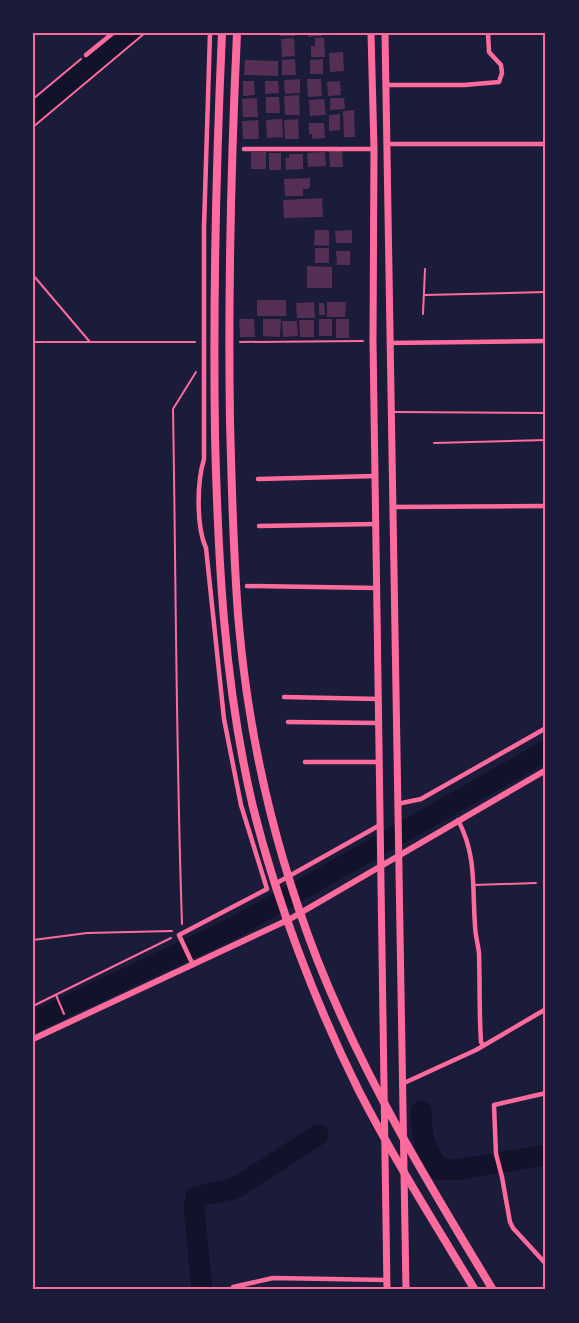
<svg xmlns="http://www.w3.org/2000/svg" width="579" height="1323" font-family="Roboto,sans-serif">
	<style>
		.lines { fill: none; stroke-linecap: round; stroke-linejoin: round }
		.river { stroke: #12122b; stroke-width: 21 }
		.building { fill: #542f53 }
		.path { stroke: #ff6b9d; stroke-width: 2 }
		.service { stroke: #ff6b9d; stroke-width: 2 }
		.minor { stroke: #ff6b9d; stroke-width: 4.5 }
		.tertiary { stroke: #ff6b9d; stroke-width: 6 }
		.secondary { stroke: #ff6b9d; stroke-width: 7 }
		.trunk { stroke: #ff6b9d; stroke-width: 8 }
		.neatline { fill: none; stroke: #ff6b9d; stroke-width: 2 }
	</style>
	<rect width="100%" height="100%" fill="#1b1b3a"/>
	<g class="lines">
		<g class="river">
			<path d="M33 115 130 33"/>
			<path d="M33 1022 235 927 546 751"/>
			<path d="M421 1111C422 1139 423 1145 439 1169L453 1170 546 1155"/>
			<path d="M202 1290 194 1207 196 1197 232 1189 242 1184 318 1135"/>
		</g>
	</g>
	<g class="building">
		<rect x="280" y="33" width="15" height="3"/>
		<path d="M308 33H322V36L308 37Z"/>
		<path d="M294 38 295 56 282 57 281 39Z"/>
		<path d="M315 38H324L325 57H311V46H315Z"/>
		<path d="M343 52 344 71 330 72 329 53Z"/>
		<path d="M295 59 296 75H282V60Z"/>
		<path d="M323 59V74H310V60Z"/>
		<path d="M245 60 278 61V76L244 75Z"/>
		<path d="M300 79V93L285 94 284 80Z"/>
		<path d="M307 79H321L322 96 308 97Z"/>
		<path d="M243 81H254L255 95 243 96Z"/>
		<path d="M265 81H278L279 93 265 94Z"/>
		<path d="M340 81 341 95 328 96 327 82Z"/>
		<path d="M299 95 300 115H285L284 96Z"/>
		<path d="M266 97H279L280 113H266Z"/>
		<path d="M257 98 258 117H243L242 99Z"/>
		<path d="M330 98H344L345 109 330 110Z"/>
		<path d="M324 99 326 115 310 116 309 100Z"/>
		<path d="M354 110 355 137H344L343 111Z"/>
		<path d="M340 114V130L329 131V115Z"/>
		<path d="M282 119 283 137 267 138 266 120Z"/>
		<path d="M298 119 299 139H285L284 120Z"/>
		<path d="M258 120 259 139H243L242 121Z"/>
		<path d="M309 123H324L325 138 312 139V134H309Z"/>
		<path d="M329 151H342L343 167H330Z"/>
		<rect x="251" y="152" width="15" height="17"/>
		<path d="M325 152 326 166 308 167 307 153Z"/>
		<rect x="269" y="153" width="12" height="17"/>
		<path d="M289 154H303V169L286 170 285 158H289Z"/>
		<path d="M310 178V186L308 189H303V196H285L284 179Z"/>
		<path d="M322 198 323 217 284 218 283 200Z"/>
		<path d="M315 230H329V246L314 245Z"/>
		<path d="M352 230V243H336L335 231Z"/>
		<rect x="315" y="248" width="14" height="15"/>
		<path d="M336 251H350V265H337Z"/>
		<path d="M307 266 332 267V288H307Z"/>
		<rect x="257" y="300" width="29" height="16"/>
		<path d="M314 302 315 318H297L296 303Z"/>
		<path d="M327 302H346L345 317H327Z"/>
		<path d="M319 303H324L325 315H319Z"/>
		<path d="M239 319H254L255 337H240Z"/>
		<path d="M263 319H281L280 337 263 336Z"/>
		<rect x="319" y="319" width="13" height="17"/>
		<rect x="336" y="319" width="13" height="19"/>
		<path d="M299 320H314V337H300Z"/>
		<path d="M282 321H297L298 336 283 337Z"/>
	</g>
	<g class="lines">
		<g class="path">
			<path d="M33 99 81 59"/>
			<path d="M33 127 145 33"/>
			<path d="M33 275 90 342"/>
			<path d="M33 342H195"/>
			<path d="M240 342 363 341"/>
			<path d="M182 924C176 753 176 581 173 409L196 372"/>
			<path d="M33 940 87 933 172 931"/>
			<path d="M56 995 64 1014"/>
			<path d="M33 1006 171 938"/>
		</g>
		<g class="service">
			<path d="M424 295 546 292"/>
			<path d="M423 314 425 269"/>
			<path d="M394 412 546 413"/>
			<path d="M434 443 546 440"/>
			<path d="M473 885 536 883"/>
		</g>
		<g class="minor">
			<path d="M86 55 113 33"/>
			<path d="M386 85H464L499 82 502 73 501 65 489 52 488 33"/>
			<path d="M387 144H546"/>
			<path d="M244 149H374"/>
			<path d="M389 343 546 341"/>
			<path d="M258 479 375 476"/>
			<path d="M392 507 546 506"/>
			<path d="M259 526 377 524"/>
			<path d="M247 586 377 588"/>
			<path d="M284 697 379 699"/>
			<path d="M288 722 379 723"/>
			<path d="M305 762H379"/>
			<path d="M397 804 421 799 546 728"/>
			<path d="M458 820C477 856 472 886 475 925 475 934 478 944 479 953 480 982 479 1012 481 1042L483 1045"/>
			<path d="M275 884 380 825"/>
			<path d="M193 965 179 935 267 889 241 805 224 719 206 548C196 526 197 482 204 459V227L210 33"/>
			<path d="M404 1083 476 1050 546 1009"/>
			<path d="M546 1093 494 1105 496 1154 502 1177 510 1222 513 1228 546 1264"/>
			<path d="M233 1287 273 1278 387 1280"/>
		</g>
		<path class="tertiary" d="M33 1039 290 919 546 770"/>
		<g class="secondary">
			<path d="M371 33 374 149 373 341 387 1290"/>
			<path d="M385 33 406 1290"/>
		</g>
		<g class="trunk">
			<path d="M222 33C216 167 213 300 215 435 218 560 224 685 253 807 276 900 316 1005 359 1091 394 1159 435 1224 475 1290"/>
			<path d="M237 33C231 163 228 292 230 422 232 490 233 558 239 626 249 739 276 853 317 959 363 1076 428 1183 493 1290"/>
		</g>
	</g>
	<rect width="579" height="1323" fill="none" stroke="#1b1b3a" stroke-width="69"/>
	<rect x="34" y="34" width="510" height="1254" class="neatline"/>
</svg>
